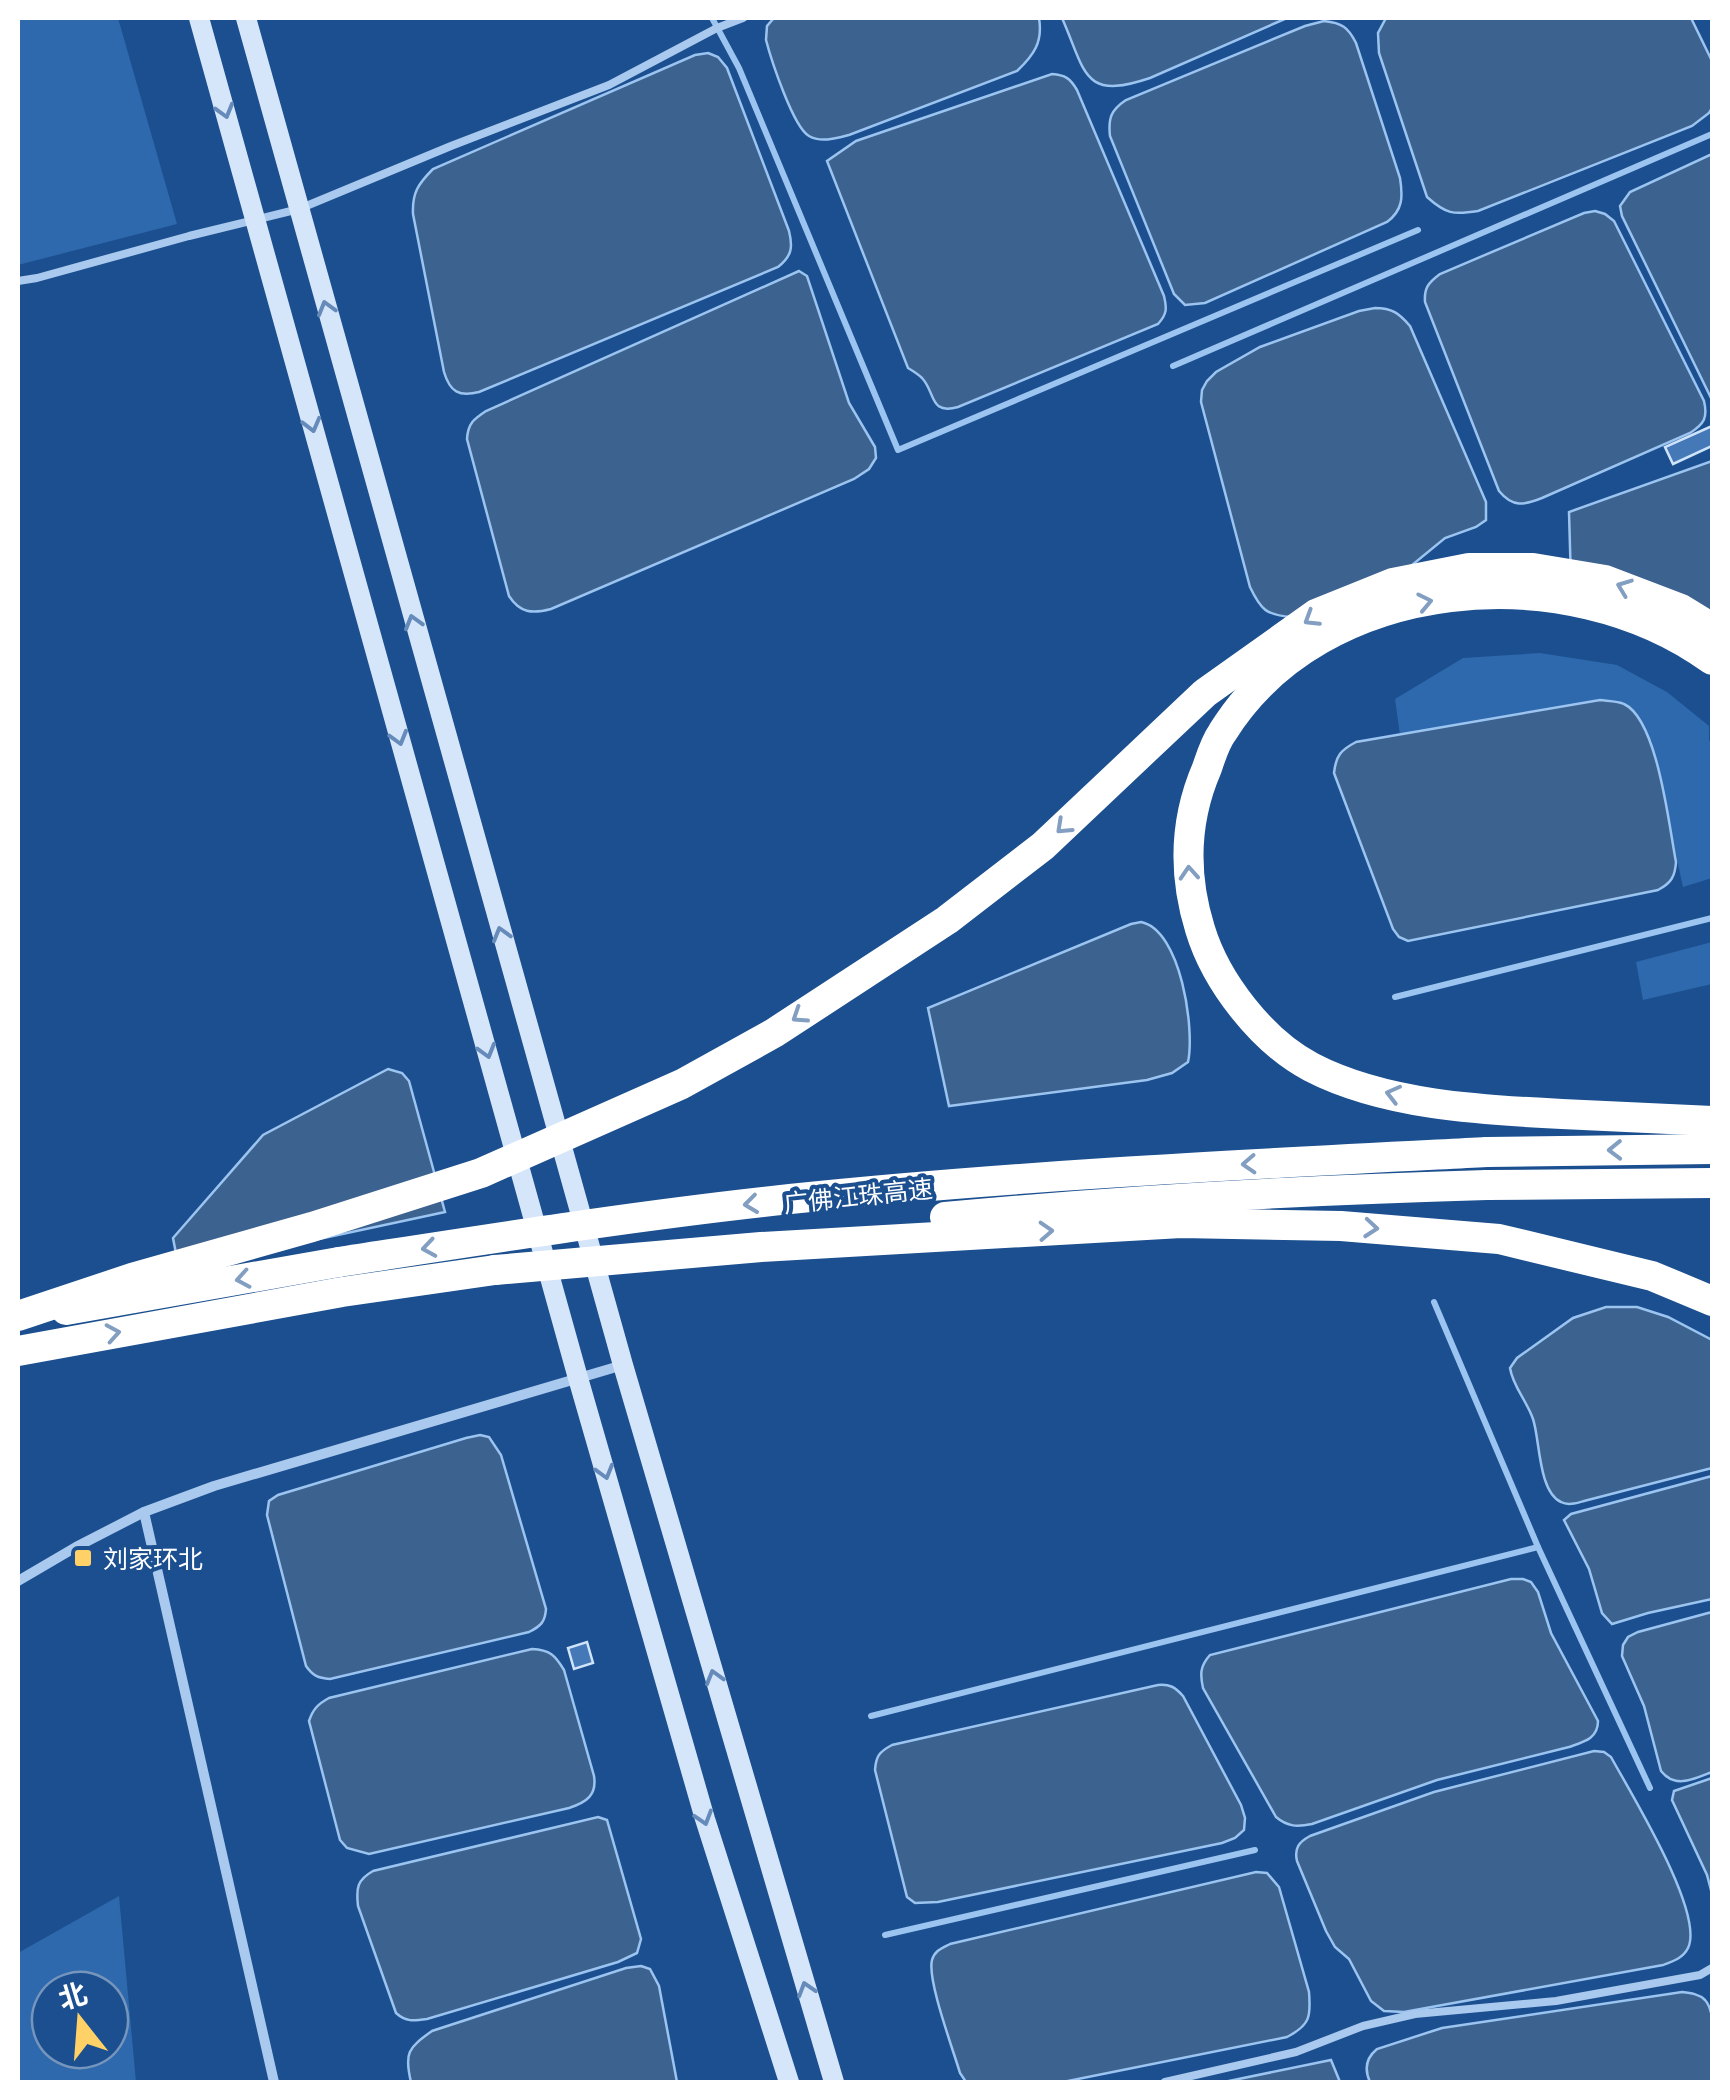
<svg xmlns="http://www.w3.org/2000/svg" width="1730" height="2100" font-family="Barlow,'Noto Sans SC',sans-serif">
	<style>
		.green { fill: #2e69ad; fill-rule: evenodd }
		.water { fill: #3c6290; stroke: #9cc4f0; stroke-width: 2.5 }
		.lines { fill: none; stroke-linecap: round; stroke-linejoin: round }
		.stream { stroke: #9cc4f0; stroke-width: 6 }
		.building { fill: #4478b7; stroke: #cfe3fa; stroke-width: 2.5 }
		.service { stroke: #a9c9ee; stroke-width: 8 }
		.minor { stroke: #a9c9ee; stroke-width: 10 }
		.secondary { stroke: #d6e6fa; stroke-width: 20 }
		.motorway { stroke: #fff; stroke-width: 30 }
		.motorway-bridge { stroke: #fff; stroke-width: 30 }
		.oneway { stroke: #668bba }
		.oneway2 { stroke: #829ec1 }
		.poi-dot { fill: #ffd166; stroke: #1b4f8f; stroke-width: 4 }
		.labels { text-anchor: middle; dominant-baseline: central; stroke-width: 8; stroke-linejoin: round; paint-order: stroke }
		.street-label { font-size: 25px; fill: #fff; stroke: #1b4f8f }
		.poi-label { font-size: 25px; fill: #fff; stroke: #1b4f8f; text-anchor: start }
	</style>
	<rect width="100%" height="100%" fill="#1b4f8f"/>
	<g class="green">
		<path d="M18 18H118L177 224 18 265Z"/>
		<path d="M1540 653 1617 665 1667 692 1709 726V740L1712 744V878L1683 887 1651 740 1600 700 1400 735 1395 699 1463 658Z"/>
		<path d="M1712 942V984L1643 1000 1636 962Z"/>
		<path d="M119 1896 136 2082H18V1953ZM50 1990H110V2050H50Z"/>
	</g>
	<g class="water">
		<path d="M774 18H1039C1043 42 1034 55 1017 71L849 135C837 138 821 143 809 136 793 127 771 59 766 40L767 26Z"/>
		<path d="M1062 18H1287L1150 78C1082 101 1086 72 1062 18Z"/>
		<path d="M1386 18H1691L1712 61V108L1709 113 1692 126 1478 211C1453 215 1446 214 1427 197L1379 53 1378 33Z"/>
		<path d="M1324 21C1342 23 1348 27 1356 43L1400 178C1403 197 1403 210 1387 222L1205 303 1185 305 1174 294 1110 136C1108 118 1111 110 1126 100L1305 26Z"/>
		<path d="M708 53 718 57 727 68 789 231C793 247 792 256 778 267L479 392C459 397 450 392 444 372L413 214C412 193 418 184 433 169L695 55Z"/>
		<path d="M1052 74C1065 75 1070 78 1077 90L1164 296C1167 309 1167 314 1158 324L958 407C929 415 936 393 922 378 918 374 913 371 908 368L827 161 856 141Z"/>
		<path d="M1712 154V400L1622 216 1620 206 1630 192Z"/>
		<path d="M1595 211 1605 214 1614 221 1704 401C1708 418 1704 424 1690 433L1542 498C1524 505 1513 508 1499 491L1425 302C1424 288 1428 283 1440 274L1584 213Z"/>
		<path d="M799 271 807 276 849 403 875 447 876 458 869 469 854 479 551 609C532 614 520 613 509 596L467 439C468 423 474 419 486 411Z"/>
		<path d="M1375 308C1392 308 1399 313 1410 326L1486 502V520L1476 527 1445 538 1406 570 1292 617C1266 615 1261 610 1250 587L1201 402 1202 390 1207 381 1216 372 1260 347 1359 311Z"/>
		<path d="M1712 461V641L1571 582 1569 512Z"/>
		<path d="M1600 700C1607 701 1618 701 1624 704 1658 720 1669 827 1676 862 1675 877 1671 883 1658 890L1408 941 1399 937 1393 929 1334 773C1336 755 1341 750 1356 742Z"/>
		<path d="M1141 922C1181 930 1195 1029 1188 1062L1172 1073 1147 1080 949 1106 928 1008 1131 924Z"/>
		<path d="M388 1069 402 1073 409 1081 445 1212 179 1269 173 1238 263 1135Z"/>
		<path d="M1606 1307H1637L1668 1317 1712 1340V1468L1584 1501C1577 1503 1568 1506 1561 1502 1538 1491 1540 1439 1533 1419 1527 1401 1513 1387 1510 1368L1517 1358 1573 1318Z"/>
		<path d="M480 1435 489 1437 501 1455 546 1609C545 1622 541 1626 529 1632L330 1679C318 1678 313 1676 306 1666L267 1515 269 1501 278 1495 466 1438Z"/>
		<path d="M1712 1476V1599L1648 1613 1612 1624 1602 1613 1589 1569 1564 1520 1571 1514Z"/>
		<path d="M1511 1579H1523L1531 1582 1538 1592 1551 1633 1598 1721C1598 1739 1583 1742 1569 1747L1437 1780 1312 1824C1297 1827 1288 1827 1276 1817L1203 1688C1200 1674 1200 1666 1210 1655Z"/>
		<path d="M1712 1612V1772C1694 1779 1675 1789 1661 1771L1644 1706 1622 1656 1623 1645 1628 1637 1638 1632Z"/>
		<path d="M532 1649C550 1650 555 1655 564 1670L594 1776C597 1795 587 1802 569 1808L369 1854 347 1848 340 1840 309 1721C313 1709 318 1704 329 1698Z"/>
		<path d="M1158 1685C1170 1684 1175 1687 1183 1696L1241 1805 1245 1818 1244 1830 1235 1838 1222 1843 938 1902 915 1903 907 1897 875 1770C876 1756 879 1752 892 1745Z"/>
		<path d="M1594 1751 1604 1752 1611 1757C1630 1792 1705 1913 1688 1948 1683 1958 1674 1961 1663 1965L1404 2012 1384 2011 1371 2001 1349 1959 1335 1947 1326 1931 1297 1861C1294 1848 1299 1842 1310 1836L1434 1792Z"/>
		<path d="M1712 1778V1894L1707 1875 1672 1800 1674 1791Z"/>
		<path d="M598 1817 607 1820 641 1939 637 1953 618 1962 427 2019C413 2021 406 2022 396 2013L358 1906C356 1888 357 1880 373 1871Z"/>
		<path d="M1256 1872 1267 1873 1279 1887 1309 1992C1311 2017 1310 2025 1287 2037L1063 2082H966L960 2073C953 2049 927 1980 932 1960 935 1950 942 1948 950 1944Z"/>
		<path d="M641 1966 650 1969 659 1986 677 2082H411C404 2053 408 2048 432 2031L626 1968Z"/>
		<path d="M1682 1992C1691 1993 1699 1994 1705 2000 1718 2014 1713 2063 1712 2082H1370C1364 2069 1366 2058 1377 2049L1442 2028Z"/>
		<path d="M1331 2060 1340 2082H1224Z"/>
	</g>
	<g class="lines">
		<g class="stream">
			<path d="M712 18 739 68 898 450 1418 230"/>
			<path d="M1173 366 1712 134"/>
			<path d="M1395 997 1712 918"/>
			<path d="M1434 1302 1538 1547 1650 1788"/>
			<path d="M871 1716 1538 1547"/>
			<path d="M885 1935 1255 1850"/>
		</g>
	</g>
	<g class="building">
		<path d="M1712 426V446L1673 464 1665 447Z"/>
		<path d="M587 1642 593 1663 574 1669 568 1648Z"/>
	</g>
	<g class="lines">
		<g class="service">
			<path d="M18 281 37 278 189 236 299 209 451 146 609 85 717 28 743 18"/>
			<path d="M1165 2082 1296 2052 1363 2026 1415 2014 1556 2001 1700 1975 1712 1968"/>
		</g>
		<g class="minor">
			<path d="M144 1512 274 2082"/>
			<path d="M18 1581 76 1547 144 1512 214 1486 623 1365"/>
		</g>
		<g class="secondary">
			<path d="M199 18 578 1378 705 1819 789 2082"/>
			<path d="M246 18 623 1365 834 2082"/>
		</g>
		<g class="motorway">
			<path d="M1712 660C1568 555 1321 573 1222 733 1215 743 1211 756 1207 768 1184 821 1183 874 1200 929 1216 982 1262 1041 1311 1067 1384 1105 1481 1110 1562 1114 1612 1116 1662 1119 1712 1121"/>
			<path d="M1487 1152 1712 1149"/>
			<path d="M1487 1185 1712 1183"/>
			<path d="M66 1310 339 1262"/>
			<path d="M18 1351 342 1292 495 1270"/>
		</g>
		<g class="motorway-bridge">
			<path d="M945 1217C1127 1200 1304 1190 1487 1185"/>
			<path d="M339 1262C489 1239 639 1215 790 1199 1021 1175 1254 1164 1487 1152"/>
			<path d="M495 1270 761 1247 1181 1223 1341 1226 1499 1239 1652 1276 1712 1301"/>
			<path d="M18 1316 132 1278 312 1227 481 1173 682 1084 774 1033 947 920 1043 846 1205 693 1316 614 1393 583 1469 568H1533L1605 580 1681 609 1712 628"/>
		</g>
	</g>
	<defs><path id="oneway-chevron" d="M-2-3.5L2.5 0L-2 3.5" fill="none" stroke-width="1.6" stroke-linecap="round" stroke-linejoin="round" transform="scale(2.5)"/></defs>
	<g class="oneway">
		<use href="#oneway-chevron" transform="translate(225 111) rotate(74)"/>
		<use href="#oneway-chevron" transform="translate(326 308) rotate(-106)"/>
		<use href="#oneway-chevron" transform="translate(312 425) rotate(75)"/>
		<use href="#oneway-chevron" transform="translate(413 622) rotate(-106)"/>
		<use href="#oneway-chevron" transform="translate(399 738) rotate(74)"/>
		<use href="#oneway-chevron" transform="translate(501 934) rotate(-106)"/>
		<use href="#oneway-chevron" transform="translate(487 1051) rotate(74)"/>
		<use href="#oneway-chevron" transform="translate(605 1472) rotate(74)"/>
		<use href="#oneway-chevron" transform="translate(714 1677) rotate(-106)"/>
		<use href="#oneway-chevron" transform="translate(704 1818) rotate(73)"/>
		<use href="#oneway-chevron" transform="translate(806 1989) rotate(-107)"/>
	</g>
	<g class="oneway2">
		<use href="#oneway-chevron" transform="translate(1624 587) rotate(-159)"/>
		<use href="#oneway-chevron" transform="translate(1425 602) rotate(-12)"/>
		<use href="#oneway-chevron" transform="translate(1311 619) rotate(148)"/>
		<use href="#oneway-chevron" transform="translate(1063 827) rotate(137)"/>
		<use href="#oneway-chevron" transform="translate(1189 873) rotate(-94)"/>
		<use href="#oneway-chevron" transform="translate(799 1016) rotate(147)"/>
		<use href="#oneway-chevron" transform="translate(1393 1094) rotate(-166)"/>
		<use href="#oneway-chevron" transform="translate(1615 1150) rotate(179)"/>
		<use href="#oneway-chevron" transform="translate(1249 1164) rotate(177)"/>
		<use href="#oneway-chevron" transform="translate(751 1204) rotate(173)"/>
		<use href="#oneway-chevron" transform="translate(1371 1228) rotate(5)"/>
		<use href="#oneway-chevron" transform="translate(1046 1231) rotate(-3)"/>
		<use href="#oneway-chevron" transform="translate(429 1248) rotate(171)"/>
		<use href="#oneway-chevron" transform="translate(243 1279) rotate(170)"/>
		<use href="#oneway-chevron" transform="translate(113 1333) rotate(-10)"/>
	</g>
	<rect class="poi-dot" x="73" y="1548" width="20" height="20" rx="5"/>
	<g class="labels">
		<g class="street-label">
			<text transform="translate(858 1195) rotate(-6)">广佛江珠高速</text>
		</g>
		<g class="poi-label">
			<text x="103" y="1558">刘家环北</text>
		</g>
	</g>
	<rect width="1730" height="2100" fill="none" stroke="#ffffff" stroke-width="40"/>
	<g transform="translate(80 2020) rotate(343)"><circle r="48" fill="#1b4f8f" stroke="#7695bc" stroke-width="2.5"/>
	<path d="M0-8L18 38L0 25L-18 38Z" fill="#ffd166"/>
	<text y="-15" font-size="28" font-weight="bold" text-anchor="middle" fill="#ffffff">北</text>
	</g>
</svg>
